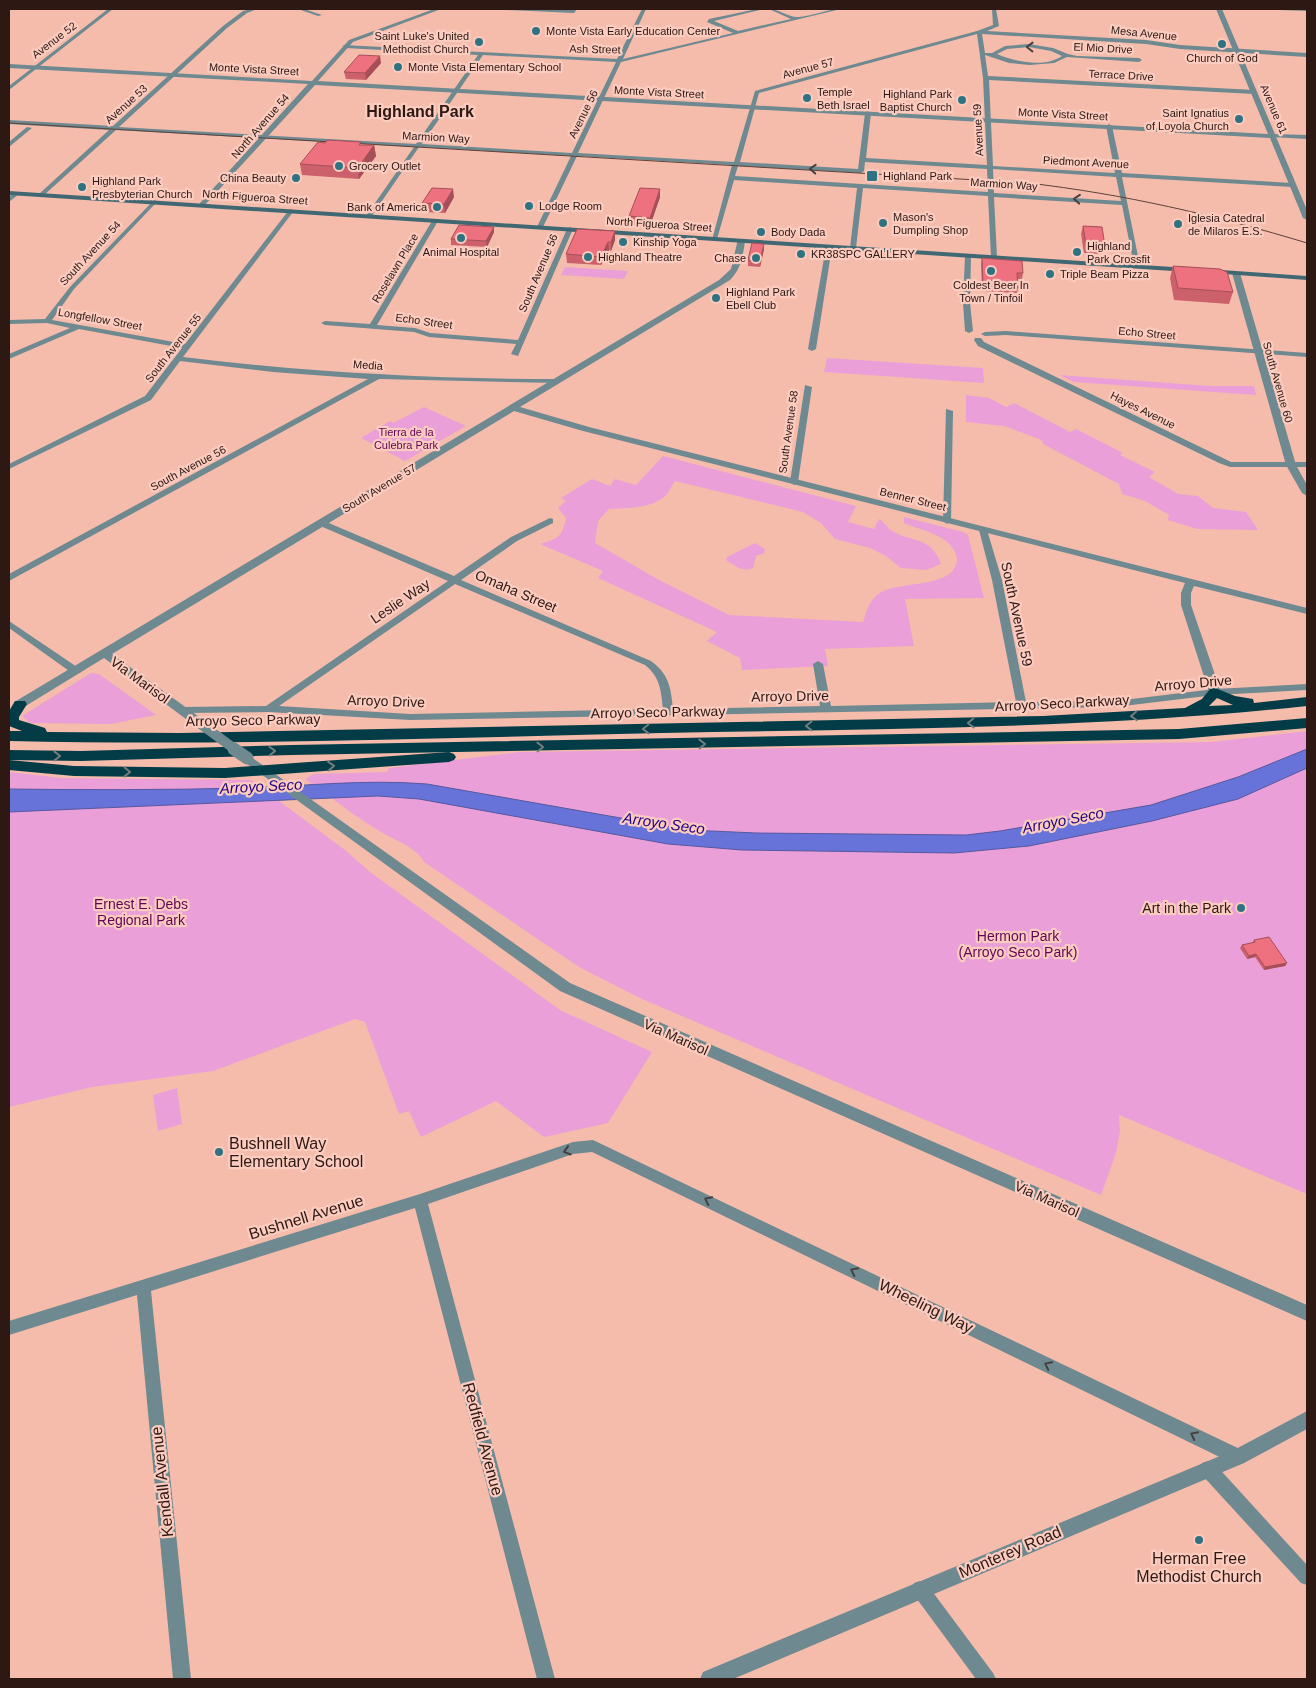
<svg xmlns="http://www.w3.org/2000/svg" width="1316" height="1688" font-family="Helvetica,sans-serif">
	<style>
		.green { fill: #ea9fd8 }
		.water { fill: #6773d9; stroke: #56589e }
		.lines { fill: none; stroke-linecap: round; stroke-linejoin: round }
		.minor { fill: #6e8990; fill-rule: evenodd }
		.tertiary { fill: #6e8990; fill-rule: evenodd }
		.secondary { fill: #406873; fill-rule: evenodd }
		.motorway { fill: #033c47; fill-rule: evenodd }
		.tram { stroke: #5f4139; stroke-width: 1 }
		.tertiary-bridge-far1 { stroke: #6e8990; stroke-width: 10 }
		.tertiary-bridge { stroke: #6e8990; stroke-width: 13 }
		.wall { fill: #cc616c }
		.shaded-wall { fill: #a64f58 }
		.building { fill: #ed717e; stroke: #a64f58 }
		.oneway { stroke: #44403f }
		.oneway2 { stroke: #737d7d }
		.poi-dot { fill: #2f7383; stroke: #fbccbf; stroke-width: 2 }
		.labels { text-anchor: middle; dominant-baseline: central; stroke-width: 4.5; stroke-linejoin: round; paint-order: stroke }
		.far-poi-label { font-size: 11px; fill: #2d1813; stroke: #fbccbf; text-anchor: start }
		.far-street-label { font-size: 11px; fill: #2d1813; stroke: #fbccbf }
		.far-park-label { font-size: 11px; fill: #620455; stroke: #fbccbf }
		.street-label { font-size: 14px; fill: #2d1813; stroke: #fbccbf }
		.park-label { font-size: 14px; fill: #620455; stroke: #fbccbf }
		.poi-label { font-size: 14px; fill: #2d1813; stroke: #fbccbf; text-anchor: end }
		.water-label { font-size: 15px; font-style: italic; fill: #1f0083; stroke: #fbccbf }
		.far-district-label { font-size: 16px; font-weight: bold; fill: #2d1813; stroke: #fbccbf }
		.near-poi-label { font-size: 16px; fill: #2d1813; stroke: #fbccbf; text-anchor: start }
		.near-street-label { font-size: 16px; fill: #2d1813; stroke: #fbccbf }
	</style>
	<rect width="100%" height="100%" fill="#f5bcac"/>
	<g class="green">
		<path d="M565 267 628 271 624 279 561 275Z"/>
		<path d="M827 358 983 368 984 383 824 372Z"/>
		<path d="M1059 375 1210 386H1254L1256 395 1074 382Z"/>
		<path d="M966 395 989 398 1006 407 1014 403 1070 432 1076 429 1123 453 1120 455 1155 472 1149 477 1178 494 1198 496 1213 508 1246 512 1258 530 1197 529 1168 520 1169 515 1145 501 1122 494 1119 484 1043 444 1042 440 1004 426 966 422Z"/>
		<path d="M424 407 466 426 405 461 361 438 390 421 393 423Z"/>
		<path d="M663 456 856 506 848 522 874 529 879 519C885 522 887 529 894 532 915 543 931 537 941 564L926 570 901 568 886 556 870 548 835 539 821 523 803 512 675 481C672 485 670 491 667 494 653 509 627 508 609 509L598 521 595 543 659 580 729 615 863 622C867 610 869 600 880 593 902 580 952 589 957 561 958 553 950 543 943 539 931 531 917 529 904 523V517L963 532 968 535 984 598 905 599 914 646 825 649 828 666 742 670 740 658 707 641 717 632 598 578 603 571 540 544C558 538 562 538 566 518L558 508 566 501 561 498 592 479 610 486 615 479 636 485Z"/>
		<path d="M755 543 765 549 764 553 756 556 753 568C742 573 735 565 726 560L727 557Z"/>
		<path d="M91 673 99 674 156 715 111 724 30 723 22 716Z"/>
		<path d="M1307 731V1194L1119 1115 1120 1131 1116 1153 1101 1195 642 999 579 967 424 862C420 852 404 844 394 839 362 823 334 799 305 779L314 774 387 772 389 768 520 752 1213 742Z"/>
		<path d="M9 772 61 778 251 780 345 850 370 872 560 1010 652 1052 608 1123 544 1137 496 1101 421 1137 409 1111 399 1114 365 1022 355 1019 213 1071 92 1087 9 1107Z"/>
		<path d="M177 1088 182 1124 158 1131 153 1095Z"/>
	</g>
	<path class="water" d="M1307 749V768L1238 799 1152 821 1029 846 954 853 742 850 668 844 419 799 378 796 9 812V789C87 790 166 790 245 788 306 786 366 779 427 784L689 830 756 833 966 835 1000 831 1151 805 1238 777Z"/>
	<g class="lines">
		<g class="minor">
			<path d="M108 9H113L9 90V86Z"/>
			<path d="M251 9H257L247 13 227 28 119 127 416 144 478 55 345 48 343 45 617 59 642 9H646L623 59 733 33 707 22 709 19 757 9H764L714 21 738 31 791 19 769 9C779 9 789 18 799 17 813 16 827 9 841 9L621 62 578 153 734 162 755 91 977 31 993 25 992 9H996L999 26 987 31 1146 40 1180 45 1307 53V57L1180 49 1146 44 982 34 985 53H992L1005 46 1029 44 1053 48 1068 54 1077 56 1139 58 1142 60 1139 62 1067 57 1054 63 1030 65 1009 63 985 55 988 76 1254 90 1257 92 1254 94 989 80 993 166 1115 173 1106 126 1109 124 1112 126 1122 173 1293 183 1296 185 1293 187 1122 177 1140 266 1137 268 1134 266 1122 205 994 197 997 257 994 259 991 257 988 196 863 188 856 248 853 250 850 248 857 188 734 180 717 239 712 240 732 165 577 156 543 227 540 229 537 227 571 156 419 147 371 217 369 218 366 216 414 147 116 130 43 196H39V194L109 130 9 124V120L113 126 223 26 243 11ZM977 34 983 78 987 165 866 158 871 113 868 111 865 113 858 169 740 162 759 93ZM1029 47 1051 51 1062 56C1045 68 1015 62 997 54L1007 49ZM483 55 616 62 572 153 422 144ZM865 162 987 169 988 192 735 176 738 166 861 173 864 171ZM993 169 1116 177 1121 201 994 193Z"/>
			<path d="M298 9H304L322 15 318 16Z"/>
			<path d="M505 9 572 10 573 9H577L574 13 507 10Z"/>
			<path d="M1277 9H1307V11L1279 10Z"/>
			<path d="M27 127 32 128 9 147V142Z"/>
			<path d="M1273 134 1307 135V139L1271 137V135Z"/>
			<path d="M14 193 19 194 9 202V197Z"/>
			<path d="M154 200 157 202 156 203 74 289 52 320 185 344 289 210 291 209 294 211 293 212 183 357C307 372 432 379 557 379L561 381 557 383 379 379 9 581V574L368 379 273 372 180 361 151 400 9 469V464L145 396 182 348 79 329 9 359V354L70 328 47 323 9 324V320L45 319 70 287Z"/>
			<path d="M435 219 438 221 377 325 415 328 430 333 518 340 567 229 570 227 573 229 518 356 511 354 516 344 429 337 414 332 325 325 321 323 325 321 370 324 432 221Z"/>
			<path d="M829 245 832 247 816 349 812 351 808 349 826 247Z"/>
			<path d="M968 254 971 256 970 303 973 331 969 333 965 331 963 303 965 256Z"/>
			<path d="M1006 331 1307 353V357L1006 335 985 336 981 334 985 332Z"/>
			<path d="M975 338H981L984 342 1225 459 1231 462H1307V467H1230L1219 463 978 346 974 340Z"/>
			<path d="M805 385 812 387 798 482 794 485 790 482Z"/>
			<path d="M946 409 953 411 951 521 947 524 943 521Z"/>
			<path d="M550 518 553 519V523L517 541 461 580 651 661C669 674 671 688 673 709L820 706 813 664 818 661 823 664 831 706 1016 702 992 580 979 530 983 527 987 530 1002 580 1026 702 1115 701 1215 689 1307 684V690L1215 695 1115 707 410 720 268 712 182 713 177 710 182 707 266 706 448 581 318 525V521H324L454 576 511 537ZM455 584 645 665C660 677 661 690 663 709L410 714 279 706Z"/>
			<path d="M9 621 80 669 81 671 80 673H72L9 628Z"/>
			<path d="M593 1140 1244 1451 1246 1457 1244 1463 1238 1465 1232 1463 592 1152 573 1154 428 1204 555 1679H537L415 1208 151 1291 191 1679H173L137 1295 9 1335V1321L420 1194 573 1142Z"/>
			<path d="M1208 1461 1214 1463 1307 1565V1585L1301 1583 1202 1475 1200 1469 1202 1463Z"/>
			<path d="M920 1581 926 1583 993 1673 996 1679H976L914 1595 912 1589 914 1583Z"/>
		</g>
		<g class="tertiary">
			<path d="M434 9H441L353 42 318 81 1268 134 1216 9H1222L1307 210V220L1303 218 1270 138 315 85 203 207H200V203L308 84 9 68V64L312 81 349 40Z"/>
			<path d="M738 239 745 241C743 256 741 269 730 280L520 407 589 427 1307 608V614L1194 586 1191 593V605L1221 692 1215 696 1209 692 1181 605V593L1185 583 583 431 514 411 112 654 202 719 204 722 202 725H194L104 658 24 707H16L14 704 16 701 719 280 731 269Z"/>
			<path d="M1233 271 1240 273 1296 465 1307 485V496L1302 493 1286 465 1232 273Z"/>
			<path d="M247 754 570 983 1307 1305V1321L560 991 243 761 241 758 243 755Z"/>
			<path d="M1307 1411V1429L1244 1463 733 1679H700L703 1672 1232 1451Z"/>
		</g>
		<g class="secondary">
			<path d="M9 191 1188 268 1192 270 1188 272 9 195Z"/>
			<path d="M1207 269 1307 276V280L1210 273H1207Z"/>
		</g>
		<g class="motorway">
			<path d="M1215 688 1235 696 1253 699 1254 703 1307 697V706C1093 729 877 729 662 733 444 738 226 746 9 741V731H22L9 726V711L15 701H25L27 704 19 717V720L45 728 47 732 180 733 1043 716 1185 708 1202 699 1210 689ZM1217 698 1233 705 1209 706Z"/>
			<path d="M1307 718V728L1179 739 292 755 81 761 9 760V750L81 751 292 745 1179 729Z"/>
			<path d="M449 752 454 754 456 757 454 760 449 762 225 778 74 776 9 770V760L74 766 225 768Z"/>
		</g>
		<path class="tram" d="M9 123 1028 183C1123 194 1215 215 1307 243"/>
		<path class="tertiary-bridge-far1" d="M198 722 236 750"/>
		<path class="tertiary-bridge" d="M234 749 247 758"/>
	</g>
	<g class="wall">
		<path d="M381 63 366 80 346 79 344 72Z"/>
		<path d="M361 145H374L376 156 359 179 302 175 300 164Z"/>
		<path d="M660 189V197L650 226 629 225V216Z"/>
		<path d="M454 197 445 213 423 212 422 203Z"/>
		<path d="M1083 226 1105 246 1103 254 1084 253 1081 234Z"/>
		<path d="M494 227V232L487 247 451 245V239Z"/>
		<path d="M615 231V240L611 251 609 250 601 265 567 263 566 254Z"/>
		<path d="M764 249 760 267 748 266V260Z"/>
		<path d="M982 258 1023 273 1022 279H1017L1018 288 1017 293 982 291 981 264Z"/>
		<path d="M1173 266 1233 292 1229 304 1174 300 1170 278Z"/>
		<path d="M1254 940 1287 963 1285 966 1264 970 1255 957 1247 959 1240 948 1242 945 1252 943Z"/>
	</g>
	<g class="shaded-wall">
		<path d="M380 56 381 63 366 80 365 73Z"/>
		<path d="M374 145 376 156 359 179 358 168Z"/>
		<path d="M453 189 454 197 445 213 444 204Z"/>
		<path d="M660 189V197L650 226V218Z"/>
		<path d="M494 227V232L487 247 486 241Z"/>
		<path d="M615 231V240L611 251V242Z"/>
		<path d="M608 242 609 250 601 265V257Z"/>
		<path d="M764 244V249L760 267V261Z"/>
		<path d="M1256 954 1255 957 1247 959 1249 956Z"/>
		<path d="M1287 963 1285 966 1264 970 1265 967Z"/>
	</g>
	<g class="building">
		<path d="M359 55 380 56 365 73 344 72Z"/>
		<path d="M327 140 361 142 359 145H374L358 168 300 164 318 142 325 143Z"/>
		<path d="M432 188 453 189 444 204 422 203Z"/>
		<path d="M640 188 660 189 650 218 629 216Z"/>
		<path d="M459 225 494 227 486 241 451 239Z"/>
		<path d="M1083 226 1102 227 1105 246 1086 245Z"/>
		<path d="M577 229 615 231 611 242H608L601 257 566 254Z"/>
		<path d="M752 243 764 244 760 261 748 260Z"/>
		<path d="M982 258 1022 261 1023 273H1017L1018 288 983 285Z"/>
		<path d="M1173 266 1220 269 1227 272 1233 292 1178 288Z"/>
		<path d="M1269 937 1287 963 1265 967 1256 954 1249 956 1242 945 1255 942 1254 940Z"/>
	</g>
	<defs><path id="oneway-chevron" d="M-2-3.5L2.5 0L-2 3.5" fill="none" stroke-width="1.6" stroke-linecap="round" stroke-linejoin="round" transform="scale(1.25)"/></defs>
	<g class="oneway">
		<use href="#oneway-chevron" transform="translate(1030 47) rotate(-179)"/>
		<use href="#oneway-chevron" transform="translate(813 169) rotate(-177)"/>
		<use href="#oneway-chevron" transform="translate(1077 199) rotate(-175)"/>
		<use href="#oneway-chevron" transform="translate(567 1151) rotate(163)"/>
		<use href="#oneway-chevron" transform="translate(708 1200) rotate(-154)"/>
		<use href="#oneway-chevron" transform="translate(854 1271) rotate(-154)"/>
		<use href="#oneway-chevron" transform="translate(1048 1365) rotate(-154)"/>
		<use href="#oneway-chevron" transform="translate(1194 1435) rotate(-154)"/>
	</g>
	<g class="oneway2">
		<use href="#oneway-chevron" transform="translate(1134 716) rotate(177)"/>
		<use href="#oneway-chevron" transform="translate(971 723) rotate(179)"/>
		<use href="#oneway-chevron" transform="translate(809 726) rotate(179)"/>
		<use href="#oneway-chevron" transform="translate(646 729) rotate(179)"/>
		<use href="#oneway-chevron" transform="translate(702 744) rotate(-1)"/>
		<use href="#oneway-chevron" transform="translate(540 747) rotate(-1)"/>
		<use href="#oneway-chevron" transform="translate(272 751) rotate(-2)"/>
		<use href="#oneway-chevron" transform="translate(57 756)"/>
		<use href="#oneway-chevron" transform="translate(331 766) rotate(-4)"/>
		<use href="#oneway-chevron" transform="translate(127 772) rotate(1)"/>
	</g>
	<g class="poi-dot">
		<circle cx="536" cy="31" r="5"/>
		<circle cx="479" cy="42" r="5"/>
		<circle cx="1222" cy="44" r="5"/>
		<circle cx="398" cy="67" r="5"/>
		<circle cx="807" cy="98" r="5"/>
		<circle cx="962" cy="100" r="5"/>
		<circle cx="1239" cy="119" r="5"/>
		<circle cx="339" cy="166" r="5"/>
		<rect x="866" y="170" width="12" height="12" rx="2.5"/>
		<circle cx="296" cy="178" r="5"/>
		<circle cx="82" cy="187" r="5"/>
		<circle cx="529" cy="206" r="5"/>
		<circle cx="437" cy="207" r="5"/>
		<circle cx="883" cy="223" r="5"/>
		<circle cx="1178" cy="224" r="5"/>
		<circle cx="761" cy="232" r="5"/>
		<circle cx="461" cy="238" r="5"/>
		<circle cx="623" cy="242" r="5"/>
		<circle cx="1077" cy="252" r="5"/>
		<circle cx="801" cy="254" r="5"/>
		<circle cx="588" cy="257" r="5"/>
		<circle cx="756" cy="258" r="5"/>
		<circle cx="991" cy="271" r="5"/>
		<circle cx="1050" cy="274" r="5"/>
		<circle cx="716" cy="298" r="5"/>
		<circle cx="1241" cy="908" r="5"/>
		<circle cx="219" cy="1152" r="5"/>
		<circle cx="1199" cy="1540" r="5"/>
	</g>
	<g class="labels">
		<g class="far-poi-label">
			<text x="546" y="31">Monte Vista Early Education Center</text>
			<text x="469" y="36" text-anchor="end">Saint Luke's United<tspan x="469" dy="13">Methodist Church</tspan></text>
			<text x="1222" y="58" text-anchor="middle">Church of God</text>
			<text x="408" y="67">Monte Vista Elementary School</text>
			<text x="817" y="92">Temple<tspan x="817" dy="13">Beth Israel</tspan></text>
			<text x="952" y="94" text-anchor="end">Highland Park<tspan x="952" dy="13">Baptist Church</tspan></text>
			<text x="1229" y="113" text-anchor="end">Saint Ignatius<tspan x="1229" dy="13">of Loyola Church</tspan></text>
			<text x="349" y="166">Grocery Outlet</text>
			<text x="883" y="176">Highland Park</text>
			<text x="286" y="178" text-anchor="end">China Beauty</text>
			<text x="92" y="181">Highland Park<tspan x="92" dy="13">Presbyterian Church</tspan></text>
			<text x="539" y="206">Lodge Room</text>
			<text x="427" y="207" text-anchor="end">Bank of America</text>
			<text x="893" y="217">Mason's<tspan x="893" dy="13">Dumpling Shop</tspan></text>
			<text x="1188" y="218">Iglesia Catedral<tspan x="1188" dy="13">de Milaros E.S.</tspan></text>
			<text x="771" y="232">Body Dada</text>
			<text x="633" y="242">Kinship Yoga</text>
			<text x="1087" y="246">Highland<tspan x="1087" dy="13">Park Crossfit</tspan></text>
			<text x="461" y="252" text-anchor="middle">Animal Hospital</text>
			<text x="811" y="254">KR38SPC GALLERY</text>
			<text x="598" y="257">Highland Theatre</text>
			<text x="746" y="258" text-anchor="end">Chase</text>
			<text x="1060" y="274">Triple Beam Pizza</text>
			<text x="991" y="285" text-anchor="middle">Coldest Beer In<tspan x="991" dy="13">Town / Tinfoil</tspan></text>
			<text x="726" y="292">Highland Park<tspan x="726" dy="13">Ebell Club</tspan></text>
		</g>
		<g class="far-street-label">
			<text transform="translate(1144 33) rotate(6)">Mesa Avenue</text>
			<text transform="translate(54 40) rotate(-37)">Avenue 52</text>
			<text transform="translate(1103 48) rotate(3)">El Mio Drive</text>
			<text transform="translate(595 49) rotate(1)">Ash Street</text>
			<text transform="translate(808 68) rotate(-15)">Avenue 57</text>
			<text transform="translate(254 69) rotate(3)">Monte Vista Street</text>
			<text transform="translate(1121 75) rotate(3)">Terrace Drive</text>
			<text transform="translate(659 92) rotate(3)">Monte Vista Street</text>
			<text transform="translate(126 104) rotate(-42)">Avenue 53</text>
			<text transform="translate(1274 109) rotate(67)">Avenue 61</text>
			<text transform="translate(583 114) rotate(-64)">Avenue 56</text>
			<text transform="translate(1063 114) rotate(3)">Monte Vista Street</text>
			<text transform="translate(260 126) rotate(-49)">North Avenue 54</text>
			<text transform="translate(978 130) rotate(-93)">Avenue 59</text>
			<text transform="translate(436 137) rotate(3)">Marmion Way</text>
			<text transform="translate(1086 162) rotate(3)">Piedmont Avenue</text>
			<text transform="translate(1004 184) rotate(4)">Marmion Way</text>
			<text transform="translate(255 197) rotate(4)">North Figueroa Street</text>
			<text transform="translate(659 224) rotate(4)">North Figueroa Street</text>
			<text transform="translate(90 253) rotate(-47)">South Avenue 54</text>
			<text transform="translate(395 268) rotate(-59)">Roselawn Place</text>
			<text transform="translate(538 273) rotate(-67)">South Avenue 56</text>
			<text transform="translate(100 319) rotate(10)">Longfellow Street</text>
			<text transform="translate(424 321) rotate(8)">Echo Street</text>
			<text transform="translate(1147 333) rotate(5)">Echo Street</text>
			<text transform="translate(173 348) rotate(-52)">South Avenue 55</text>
			<text transform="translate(368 365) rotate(4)">Media</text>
			<text transform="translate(1278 382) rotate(74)">South Avenue 60</text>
			<text transform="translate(1143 410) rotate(26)">Hayes Avenue</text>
			<text transform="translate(788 432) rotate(-82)">South Avenue 58</text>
			<text transform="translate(188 468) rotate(-28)">South Avenue 56</text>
			<text transform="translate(379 488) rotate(-31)">South Avenue 57</text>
			<text transform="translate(913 499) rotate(14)">Benner Street</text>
		</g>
		<g class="far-park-label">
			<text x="406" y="432">Tierra de la<tspan x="406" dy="13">Culebra Park</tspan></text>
		</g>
		<g class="street-label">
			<text transform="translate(516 591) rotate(23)">Omaha Street</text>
			<text transform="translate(400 601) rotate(-34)">Leslie Way</text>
			<text transform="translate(1017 614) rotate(78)">South Avenue 59</text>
			<text transform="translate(140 680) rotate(36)">Via Marisol</text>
			<text transform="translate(1193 683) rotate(-5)">Arroyo Drive</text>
			<text transform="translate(790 696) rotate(-1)">Arroyo Drive</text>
			<text transform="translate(386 701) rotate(2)">Arroyo Drive</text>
			<text transform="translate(1062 703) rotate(-3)">Arroyo Seco Parkway</text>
			<text transform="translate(658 712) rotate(-1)">Arroyo Seco Parkway</text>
			<text transform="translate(253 720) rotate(-1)">Arroyo Seco Parkway</text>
			<text transform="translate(676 1037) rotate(24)">Via Marisol</text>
			<text transform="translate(1047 1199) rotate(24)">Via Marisol</text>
		</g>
		<g class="park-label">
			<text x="141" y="904">Ernest E. Debs<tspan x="141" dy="16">Regional Park</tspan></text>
			<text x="1018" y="936">Hermon Park<tspan x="1018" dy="16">(Arroyo Seco Park)</tspan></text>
		</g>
		<g class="poi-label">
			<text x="1231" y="908">Art in the Park</text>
		</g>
		<g class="water-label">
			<text transform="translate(261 786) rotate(-3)">Arroyo Seco</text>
			<text transform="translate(1063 820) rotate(-11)">Arroyo Seco</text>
			<text transform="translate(664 823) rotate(8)">Arroyo Seco</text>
		</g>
		<g class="far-district-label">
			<text x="420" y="111">Highland Park</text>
		</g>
		<g class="near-poi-label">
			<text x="229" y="1143">Bushnell Way<tspan x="229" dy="18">Elementary School</tspan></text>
			<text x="1199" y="1558" text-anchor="middle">Herman Free<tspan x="1199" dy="18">Methodist Church</tspan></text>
		</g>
		<g class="near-street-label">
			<text transform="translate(306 1217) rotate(-17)">Bushnell Avenue</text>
			<text transform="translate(926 1306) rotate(26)">Wheeling Way</text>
			<text transform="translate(483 1439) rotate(75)">Redfield Avenue</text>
			<text transform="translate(162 1482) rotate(-96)">Kendall Avenue</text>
			<text transform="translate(1010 1552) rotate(-23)">Monterey Road</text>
		</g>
	</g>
	<rect width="1316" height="1688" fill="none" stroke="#2d1813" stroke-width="20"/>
</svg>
